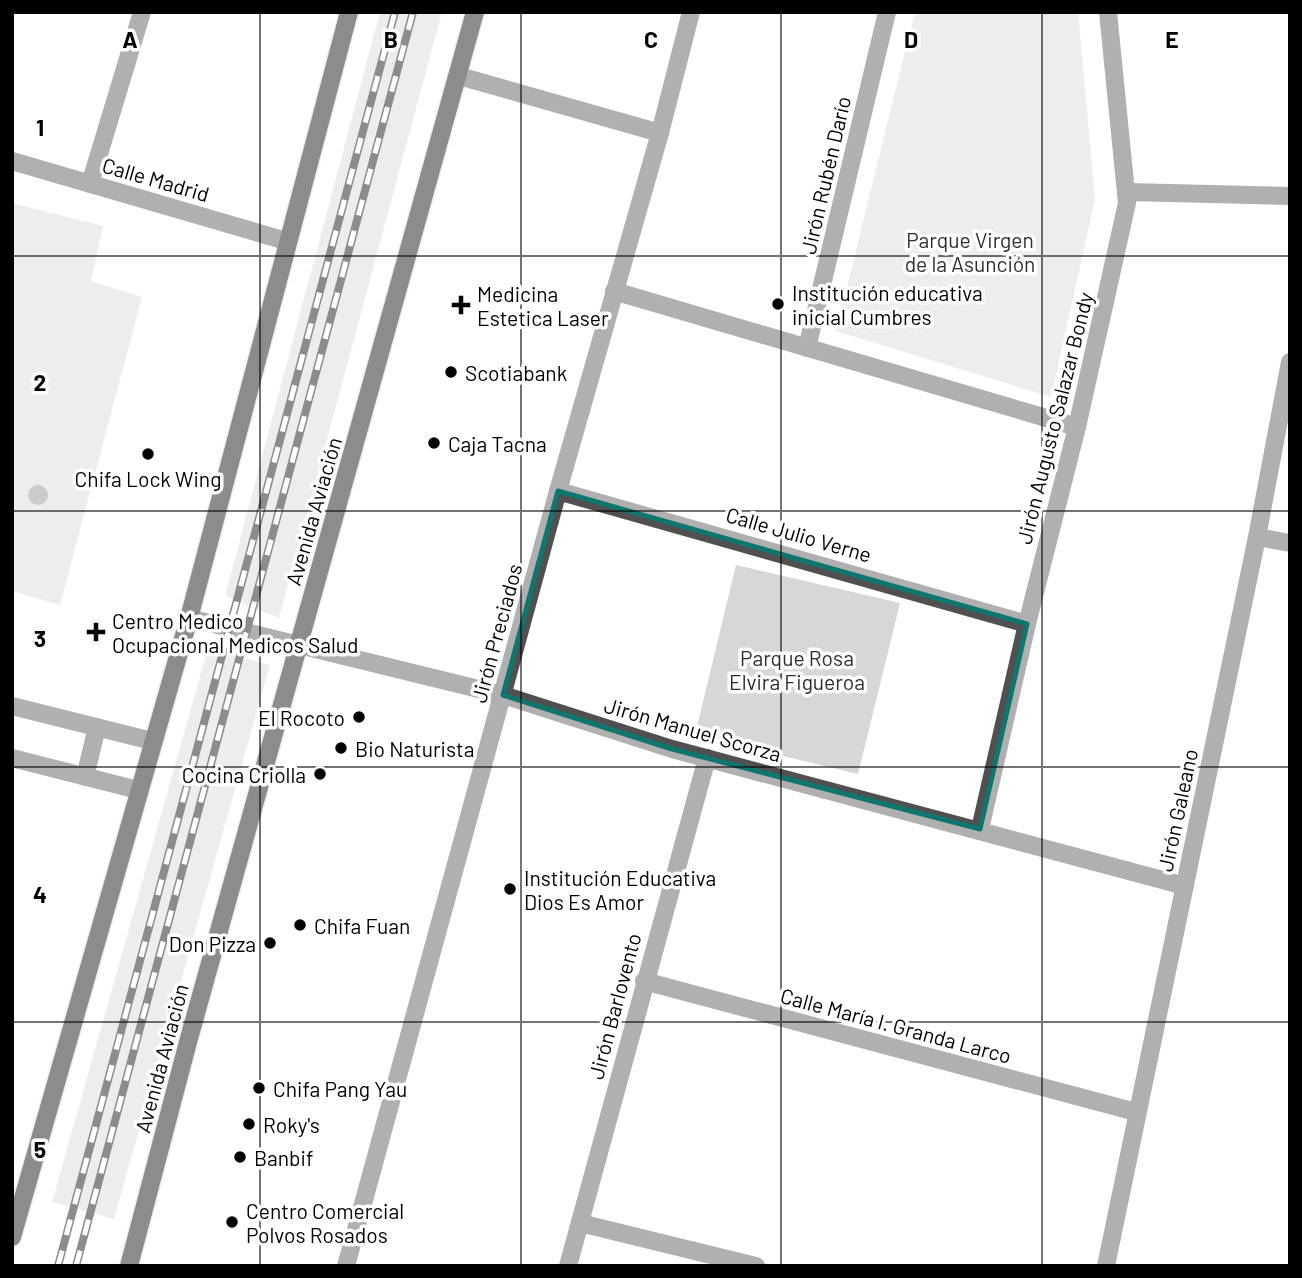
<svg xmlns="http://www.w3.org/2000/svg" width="1302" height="1278" font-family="Barlow,sans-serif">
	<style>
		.green { fill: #d7d7d7 }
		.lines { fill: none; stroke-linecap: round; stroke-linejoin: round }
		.major-casing { stroke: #dbdbdb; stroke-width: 21 }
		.minor { stroke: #505050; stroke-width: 18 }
		.major { stroke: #000; stroke-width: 18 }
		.rail-casing { stroke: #000; stroke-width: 8 }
		.rail { stroke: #fff; stroke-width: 5; stroke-dasharray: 16; stroke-linecap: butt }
		.tree { fill: #8c8c8c }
		.marked { fill: none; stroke: #0f766e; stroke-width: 5; stroke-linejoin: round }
		.grid { fill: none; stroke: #000; stroke-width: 2; stroke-opacity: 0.55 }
		.poi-dot { fill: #000; stroke: #fff; stroke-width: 2.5 }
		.labels { text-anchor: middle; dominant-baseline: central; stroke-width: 7; stroke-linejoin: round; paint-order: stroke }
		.street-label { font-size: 21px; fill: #000; stroke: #fff }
		.park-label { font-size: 21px; fill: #2e2e2e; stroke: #fff }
		.poi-label { font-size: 21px; fill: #000; stroke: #fff; text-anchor: start }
		.grid-label { font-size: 23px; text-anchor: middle; font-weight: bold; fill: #000; stroke: #fff; stroke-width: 7; stroke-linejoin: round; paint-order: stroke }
	</style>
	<rect width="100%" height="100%" fill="#fff"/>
	<g class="green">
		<path d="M380 12H442L279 618 225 596Z"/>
		<path d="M915 12H1078L1095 199 1051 397 836 331Z"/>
		<path d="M12 203 103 226 91 281 142 297 60 605 12 591Z"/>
		<path d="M736 565 900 603 858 774 695 735Z"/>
		<path d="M208 648 270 665 114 1219 52 1202Z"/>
	</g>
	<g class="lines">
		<defs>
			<g id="major">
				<path d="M12 1237 189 618 349 12"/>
				<path d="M129 1266 188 1042 475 12"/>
			</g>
		</defs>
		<use href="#major" class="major-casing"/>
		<g class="minor">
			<path d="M459 76 660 133"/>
			<path d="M12 161 286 241"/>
			<path d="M90 184 142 12"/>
			<path d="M1128 192 1290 196"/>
			<path d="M614 291 1077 427"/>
			<path d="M807 348 887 12"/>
			<path d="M558 491 1027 624"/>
			<path d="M1257 537 1290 543"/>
			<path d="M189 618 503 695 672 749 1185 886"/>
			<path d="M12 706 152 741"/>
			<path d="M12 758 138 790"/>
			<path d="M85 777 97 727"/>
			<path d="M980 829 1027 624 1077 427 1127 203 1108 12"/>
			<path d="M644 981 1136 1112"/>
			<path d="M580 1223 756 1266"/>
			<path d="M346 1266 558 491 660 133 691 12"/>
			<path d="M568 1266 707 758"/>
			<path d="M1106 1266 1257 537 1290 362"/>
		</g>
		<use href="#major" class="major"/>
		<defs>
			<g id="rail">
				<path d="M58 1266 395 12"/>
				<path d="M76 1266 413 12"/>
			</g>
		</defs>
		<use href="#rail" class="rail-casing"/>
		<use href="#rail" class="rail"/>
	</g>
	<circle class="tree" cx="38" cy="495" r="10"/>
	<path d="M0 0H1302V1278H0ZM558 491 1027 624 980 829 672 749 503 695Z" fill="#fff" fill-opacity=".55" fill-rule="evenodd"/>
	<path class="marked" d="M558 491 1027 624 980 829 672 749 503 695Z"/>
	<path class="grid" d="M260 12V1266M521 12V1266M781 12V1266M1042 12V1266M12 256H1290M12 511H1290M12 767H1290M12 1022H1290"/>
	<g class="poi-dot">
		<circle cx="778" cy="304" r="7"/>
		<path d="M457.5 294.5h7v7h7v7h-7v7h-7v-7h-7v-7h7z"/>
		<circle cx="451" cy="372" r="7"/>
		<circle cx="434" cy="443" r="7"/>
		<circle cx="148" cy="454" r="7"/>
		<path d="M92.5 621.5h7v7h7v7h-7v7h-7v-7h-7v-7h7z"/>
		<circle cx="359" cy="717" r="7"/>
		<circle cx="341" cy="748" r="7"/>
		<circle cx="320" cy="774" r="7"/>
		<circle cx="510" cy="889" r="7"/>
		<circle cx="300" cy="925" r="7"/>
		<circle cx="270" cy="943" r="7"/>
		<circle cx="259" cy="1088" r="7"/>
		<circle cx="249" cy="1124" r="7"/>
		<circle cx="240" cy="1157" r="7"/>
		<circle cx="232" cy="1222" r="7"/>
	</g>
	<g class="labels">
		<g class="street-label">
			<text transform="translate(825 175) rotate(-77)">Jirón Rubén Darío</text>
			<text transform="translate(156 179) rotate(16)">Calle Madrid</text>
			<text transform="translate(1054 418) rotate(-76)">Jirón Augusto Salazar Bondy</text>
			<text transform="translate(313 511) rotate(-74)">Avenida Aviación</text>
			<text transform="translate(799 534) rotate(16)">Calle Julio Verne</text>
			<text transform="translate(496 633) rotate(-75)">Jirón Preciados</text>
			<text transform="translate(693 729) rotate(16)">Jirón Manuel Scorza</text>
			<text transform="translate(1177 810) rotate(-78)">Jirón Galeano</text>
			<text transform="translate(614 1006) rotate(-75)">Jirón Barlovento</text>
			<text transform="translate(896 1025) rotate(15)">Calle María I. Granda Larco</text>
			<text transform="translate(161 1058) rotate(-75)">Avenida Aviación</text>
		</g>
		<g class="park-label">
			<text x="970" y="239">Parque Virgen<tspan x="970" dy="24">de la Asunción</tspan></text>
			<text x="797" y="657">Parque Rosa<tspan x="797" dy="24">Elvira Figueroa</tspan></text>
		</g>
		<g class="poi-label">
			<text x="792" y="292">Institución educativa<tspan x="792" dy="24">inicial Cumbres</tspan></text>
			<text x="477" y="293">Medicina<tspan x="477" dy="24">Estetica Laser</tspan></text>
			<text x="465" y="372">Scotiabank</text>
			<text x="448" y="443">Caja Tacna</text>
			<text x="148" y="478" text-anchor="middle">Chifa Lock Wing</text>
			<text x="112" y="620">Centro Medico<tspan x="112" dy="24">Ocupacional Medicos Salud</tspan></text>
			<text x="345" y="717" text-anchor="end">El Rocoto</text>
			<text x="355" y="748">Bio Naturista</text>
			<text x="306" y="774" text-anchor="end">Cocina Criolla</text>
			<text x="524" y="877">Institución Educativa<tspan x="524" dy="24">Dios Es Amor</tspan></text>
			<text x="314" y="925">Chifa Fuan</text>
			<text x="256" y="943" text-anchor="end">Don Pizza</text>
			<text x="273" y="1088">Chifa Pang Yau</text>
			<text x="263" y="1124">Roky's</text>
			<text x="254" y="1157">Banbif</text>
			<text x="246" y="1210">Centro Comercial<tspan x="246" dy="24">Polvos Rosados</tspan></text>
		</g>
	</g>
	<g class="grid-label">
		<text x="130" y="48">A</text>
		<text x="391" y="48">B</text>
		<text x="651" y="48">C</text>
		<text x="911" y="48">D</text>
		<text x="1172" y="48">E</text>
		<text x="40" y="136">1</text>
		<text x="40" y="391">2</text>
		<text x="40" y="647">3</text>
		<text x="40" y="903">4</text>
		<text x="40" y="1158">5</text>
	</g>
	<rect width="1302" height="1278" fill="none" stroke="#000000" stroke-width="28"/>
</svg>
